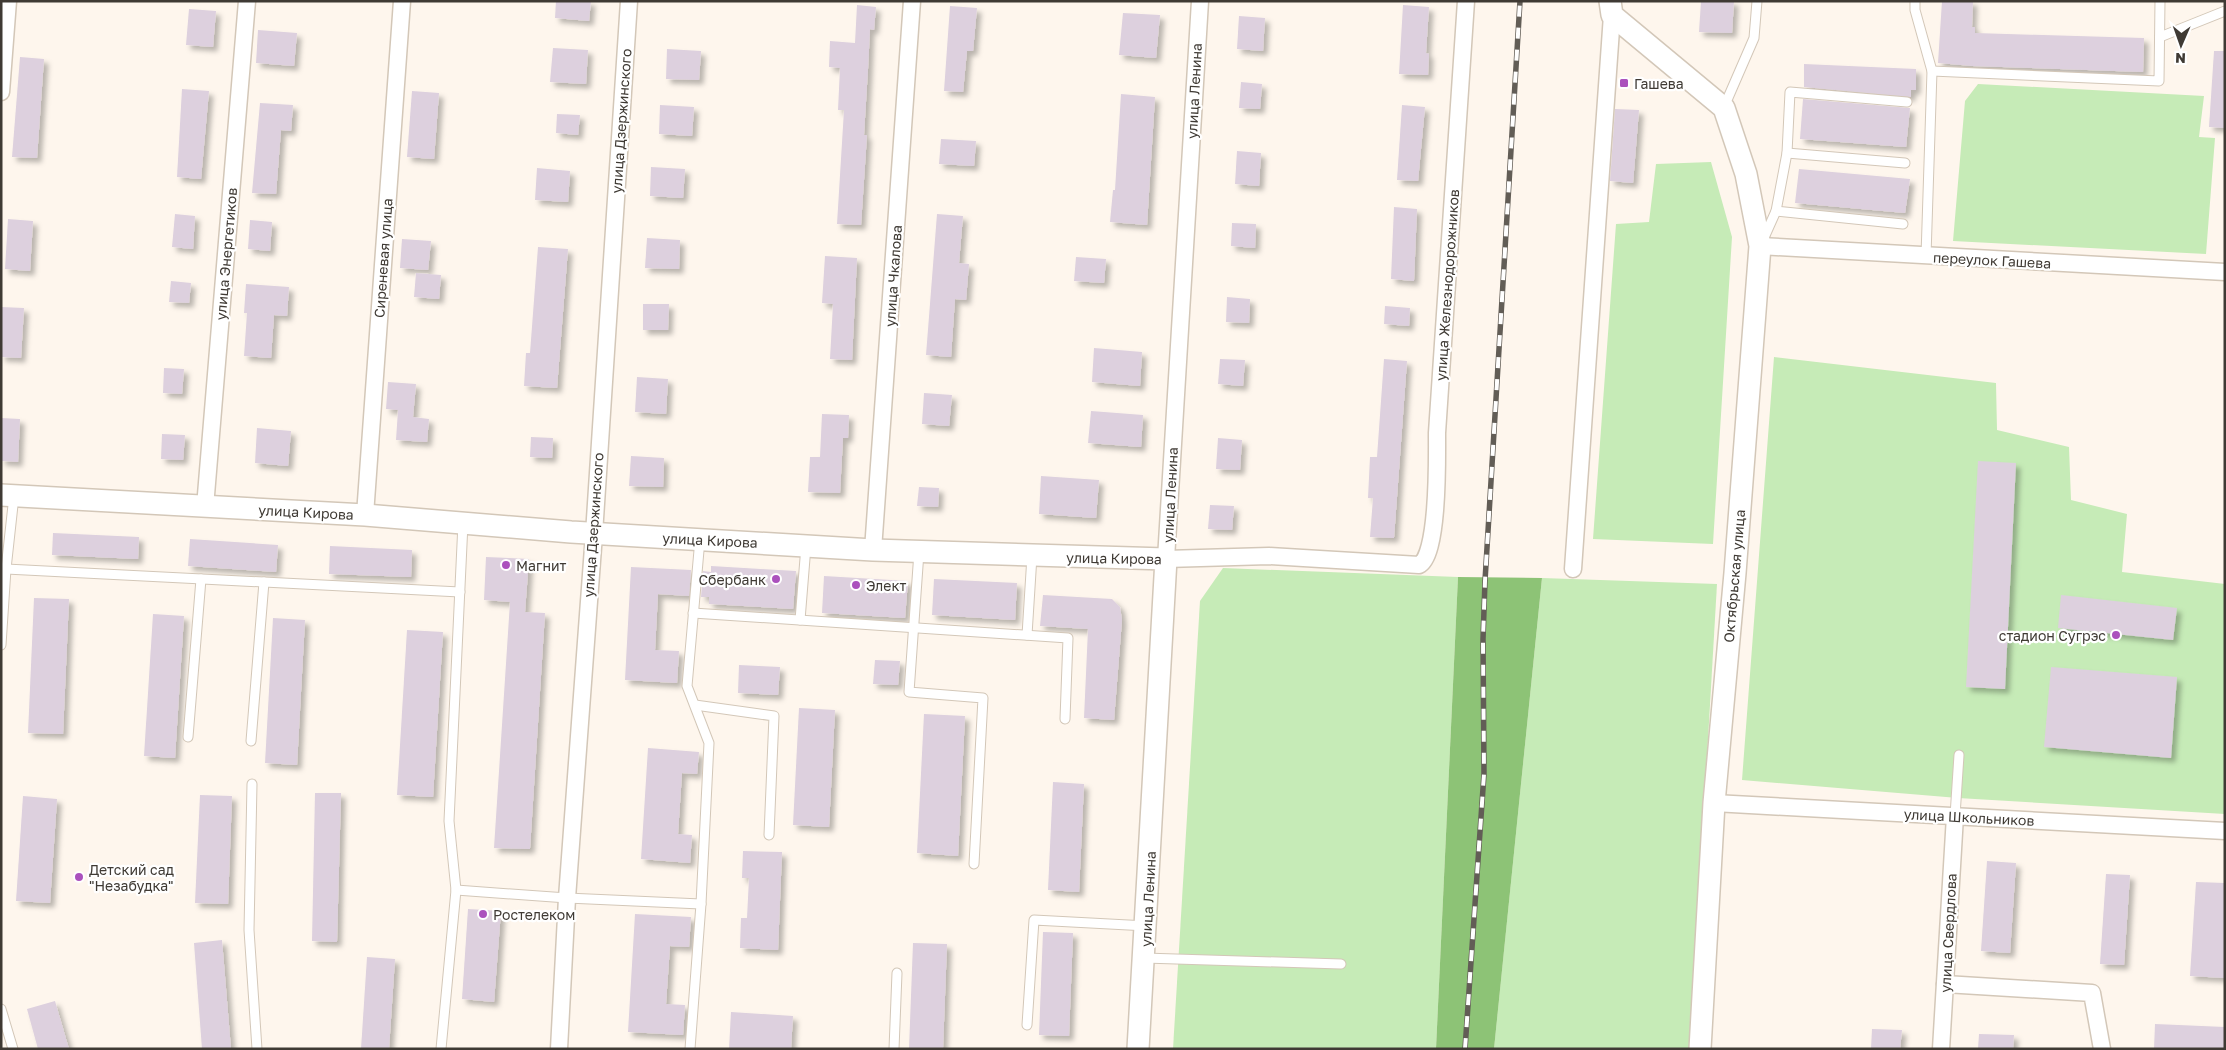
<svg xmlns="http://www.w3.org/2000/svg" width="2226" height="1050" font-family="'Golos Text',sans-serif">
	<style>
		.green { fill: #c6ebb7 }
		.forest { fill: #8dc376 }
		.building { fill: #ddd0de; filter: url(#shadow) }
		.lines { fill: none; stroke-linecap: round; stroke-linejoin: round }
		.service-casing { stroke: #d3c7b8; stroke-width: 11 }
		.minor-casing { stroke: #d3c7b8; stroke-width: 19 }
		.tertiary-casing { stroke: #d3c7b8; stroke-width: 24 }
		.service { stroke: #fff; stroke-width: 9 }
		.minor { stroke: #fff; stroke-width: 16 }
		.tertiary { stroke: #fff; stroke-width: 21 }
		.rail-casing { stroke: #625d56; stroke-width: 5.5 }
		.rail { stroke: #fff; stroke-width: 4; stroke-dasharray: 11; stroke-linecap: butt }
		.poi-dot { fill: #ab51bd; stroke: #fff; stroke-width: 2 }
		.labels { text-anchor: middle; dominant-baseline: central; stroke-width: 4.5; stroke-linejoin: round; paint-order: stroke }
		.poi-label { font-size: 14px; fill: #3f3a34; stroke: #fff; text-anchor: start }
		.street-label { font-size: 14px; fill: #3f3a34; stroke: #fff }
	</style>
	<defs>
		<filter id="shadow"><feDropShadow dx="4.5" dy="4.5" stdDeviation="2.5" flood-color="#0004"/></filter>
	</defs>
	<rect width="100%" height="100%" fill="#fef6ed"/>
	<g class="green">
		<path d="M1978 84 2204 96 2199 137 2215 138 2206 254 1953 241 1965 101Z"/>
		<path d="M1711 162 1732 237 1713 544 1593 539 1616 224 1649 222 1656 164Z"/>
		<path d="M1774 357 1996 383 1997 430 2069 447 2071 500 2127 514 2122 572 2225 584V814L1958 798 1742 780Z"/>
		<path d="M1223 568 1458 577 1436 1049H1173L1200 601Z"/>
		<path d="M1542 578 1717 584 1690 1049H1494Z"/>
	</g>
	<path class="forest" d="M1458 577 1542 578 1494 1049H1436Z"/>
	<g class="building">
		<path d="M556 1H591L589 21 555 18Z"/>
		<path d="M1701 1H1734L1732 33 1699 32Z"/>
		<path d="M1942 1H1973L1972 27H1975V33L2144 38 2143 72 1973 66 1938 63Z"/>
		<path d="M857 5 876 7 874 30 870 29 868 69 864 135H867L861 225 837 224 844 110H838L840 68 829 67 830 41 855 43Z"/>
		<path d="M1403 5 1429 7 1426 53 1429 54 1428 75 1399 74Z"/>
		<path d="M950 6 977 8 973 51H967L963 92 944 91Z"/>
		<path d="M189 9 216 11 213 47 186 45Z"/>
		<path d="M1123 13 1160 15 1156 58 1119 55Z"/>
		<path d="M1239 16 1265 18 1263 51 1237 49Z"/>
		<path d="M258 30 297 33 294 66 256 63Z"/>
		<path d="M553 48 588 50 586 84 550 82Z"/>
		<path d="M667 49 701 51 699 80 666 79Z"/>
		<path d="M2214 51H2225V128L2209 127Z"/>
		<path d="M20 57 44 59 37 158 12 157Z"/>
		<path d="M1804 64 1916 69V90H1911V97L1804 87Z"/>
		<path d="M1241 82 1262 84 1260 109 1239 108Z"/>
		<path d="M182 89 209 91 201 179 177 177Z"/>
		<path d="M412 91 439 93 434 159 407 157Z"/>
		<path d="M1121 94 1155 97 1147 225 1110 222 1113 190H1115Z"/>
		<path d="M1803 99 1910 108 1906 147 1800 139Z"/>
		<path d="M260 103 293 105 291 131 281 130 276 194 252 193Z"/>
		<path d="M660 105 694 107 692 136 659 134Z"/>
		<path d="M1402 105 1425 107 1418 181 1397 180Z"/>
		<path d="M1615 109 1639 110 1633 183 1610 181Z"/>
		<path d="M557 114 580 115 578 135 556 133Z"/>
		<path d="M941 139 976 141 974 166 939 164Z"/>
		<path d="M1237 151 1261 153 1259 186 1235 184Z"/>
		<path d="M651 167 685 169 683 198 650 196Z"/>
		<path d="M537 168 570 171 568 202 535 200Z"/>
		<path d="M1799 169 1910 179 1905 213 1795 203Z"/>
		<path d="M1394 207 1417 209 1414 281 1391 279Z"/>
		<path d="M175 214 195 216 193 249 172 247Z"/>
		<path d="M937 214 963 216 959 263 969 264 966 300 955 299 951 357 926 355Z"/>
		<path d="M8 219 33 221 30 271 5 269Z"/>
		<path d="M250 220 272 222 270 251 248 249Z"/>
		<path d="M1232 223 1256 224 1255 248 1231 246Z"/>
		<path d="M647 238 680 240 679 269 645 268Z"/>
		<path d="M402 239 431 241 428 270 400 268Z"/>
		<path d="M538 247 568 249 557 388 524 386 526 353H530Z"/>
		<path d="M825 256 857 258 852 360 830 359 833 304 822 303Z"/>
		<path d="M1076 257 1106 259 1104 283 1074 281Z"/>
		<path d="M416 273 441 275 439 299 414 297Z"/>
		<path d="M171 281 191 283 189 303 169 302Z"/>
		<path d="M246 284 289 287 287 316 274 315 271 358 244 356 247 313H244Z"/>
		<path d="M1227 297 1250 299 1249 323 1226 322Z"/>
		<path d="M643 304H669L668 330H643Z"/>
		<path d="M1385 306 1410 308 1409 326 1384 324Z"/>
		<path d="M1 307 24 308 21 358 1 357Z"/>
		<path d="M1094 348 1142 352 1140 386 1092 382Z"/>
		<path d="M1220 359 1245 360 1243 386 1218 384Z"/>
		<path d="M1384 359 1407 361 1394 538 1370 537 1373 498H1368L1370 457H1377Z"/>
		<path d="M164 368 184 369 182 394 163 393Z"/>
		<path d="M637 377 668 379 666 414 635 412Z"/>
		<path d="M388 382 416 384 413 417 429 419 427 442 396 440 398 410 386 409Z"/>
		<path d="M924 393 952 395 949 426 922 424Z"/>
		<path d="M1091 411 1143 415 1141 447 1088 443Z"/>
		<path d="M822 414 849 415 848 438H843L840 493 808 492 810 457H820Z"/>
		<path d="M1 418 20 419 18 462 1 461Z"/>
		<path d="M257 428 291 431 288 466 255 463Z"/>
		<path d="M162 434 185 435 183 460 161 459Z"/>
		<path d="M531 437 553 438 552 458 530 457Z"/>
		<path d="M1218 438 1242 440 1240 470 1216 469Z"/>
		<path d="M631 456 664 458 663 487 629 486Z"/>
		<path d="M1978 461 2016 463 2005 689 1966 687Z"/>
		<path d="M1041 476 1099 480 1096 518 1039 514Z"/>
		<path d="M919 487 939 488 938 507 917 506Z"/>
		<path d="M1210 505 1234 506 1232 530 1208 529Z"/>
		<path d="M53 533 139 537 138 559 52 555Z"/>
		<path d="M190 539 278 545 276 572 188 566Z"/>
		<path d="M330 546 412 550 411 577 329 574Z"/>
		<path d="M486 557 529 559 525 612 545 613 530 849 494 848 510 602 484 600Z"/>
		<path d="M711 566 796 571 793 609 709 604V597H701L703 571 711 572Z"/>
		<path d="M631 567 691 570 689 596 658 594 655 650 679 651 677 683 625 680Z"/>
		<path d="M824 576 908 581 905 618 822 613Z"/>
		<path d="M934 579 1017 583 1015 620 932 615Z"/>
		<path d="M1043 595 1112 599 1120 607 1122 620 1114 720 1084 718 1088 629 1040 626Z"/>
		<path d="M2061 595 2177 608 2173 640 2058 628Z"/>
		<path d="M34 598 69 599 63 734 28 733Z"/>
		<path d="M153 614 184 616 175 758 144 756Z"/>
		<path d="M273 618 305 620 297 765 265 763Z"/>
		<path d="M407 630 443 632 433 797 397 795Z"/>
		<path d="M875 660 900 661 898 685 873 684Z"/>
		<path d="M739 665 780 667 778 695 738 693Z"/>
		<path d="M2051 667 2177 677 2171 758 2044 747Z"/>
		<path d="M799 708 835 710 829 827 793 825Z"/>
		<path d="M924 714 965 716 958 856 917 853Z"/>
		<path d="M648 748 699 752 697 774 682 773 678 834 692 835 690 863 641 859Z"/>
		<path d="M1053 782 1084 784 1079 892 1048 890Z"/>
		<path d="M315 793H341L337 942 312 941Z"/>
		<path d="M200 795 232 796 228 904 195 903Z"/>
		<path d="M23 796 57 799 50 903 16 901Z"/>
		<path d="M743 851 782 852 778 950 740 948 741 918H747L749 878H742Z"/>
		<path d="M1987 861 2016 863 2010 953 1981 951Z"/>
		<path d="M2106 874 2130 875 2124 965 2100 964Z"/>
		<path d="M2196 882 2225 883V978L2190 976Z"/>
		<path d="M468 909 501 911 494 1002 462 999Z"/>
		<path d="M635 914 691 917 689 947 670 946 666 1004 685 1005 683 1035 628 1032Z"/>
		<path d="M1043 932 1073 933 1069 1036 1039 1035Z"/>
		<path d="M222 940 231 1049H202L194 943Z"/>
		<path d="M913 943 947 944 943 1049H909Z"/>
		<path d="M367 957 395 959 389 1049H361Z"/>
		<path d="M55 1001 69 1049H38L27 1009Z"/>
		<path d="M731 1012 793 1016 791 1049H729Z"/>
		<path d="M2155 1024 2225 1027V1049H2154Z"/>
		<path d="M1872 1029 1902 1030 1900 1049H1871Z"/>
		<path d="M1979 1034 2014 1035 2013 1049H1978Z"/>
	</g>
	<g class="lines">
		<defs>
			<g id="service">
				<path d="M1915 1V10L1932 71 1926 256"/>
				<path d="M2160 37 2225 11"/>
				<path d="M1932 71 2159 81 2160 1"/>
				<path d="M1724 107 1754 38 1757 1"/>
				<path d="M1787 153 1905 163"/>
				<path d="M1776 211 1903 224"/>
				<path d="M1763 240 1776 211 1787 153 1790 92 1907 102"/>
				<path d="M919 552 909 692 983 698 974 864"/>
				<path d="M6 569 460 592"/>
				<path d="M693 613 1068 638 1065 719"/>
				<path d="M800 620 806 546"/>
				<path d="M1027 635 1032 556"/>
				<path d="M1 645 6 569 14 496"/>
				<path d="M695 705 774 716 769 835"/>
				<path d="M188 737 201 579"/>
				<path d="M251 741 264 582"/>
				<path d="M252 784 249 930 257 1049"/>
				<path d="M1955 816 1959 755"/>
				<path d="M456 890 567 898 701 904"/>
				<path d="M1144 958 1341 964"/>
				<path d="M1 1009 13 1049"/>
				<path d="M1027 1025 1034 920 1147 926"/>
				<path d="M441 1049 456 890 449 821 463 523"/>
				<path d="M690 1049 701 904 709 743 687 686 700 539"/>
				<path d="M894 1049 897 973"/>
			</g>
			<g id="minor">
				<path d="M1200 1 1166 559 1269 556 1419 565C1439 556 1437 455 1437 433L1466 1"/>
				<path d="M1 92 8 1"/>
				<path d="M1760 246 2225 272"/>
				<path d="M205 507 247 1"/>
				<path d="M365 515 402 1"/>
				<path d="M873 550 912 1"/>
				<path d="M1573 569 1612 15"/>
				<path d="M1714 803 2225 831"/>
				<path d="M1945 984 2092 993 2102 1049"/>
				<path d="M559 1049 567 898 594 534 629 1"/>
				<path d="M1941 1049 1955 816"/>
			</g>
			<g id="tertiary">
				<path d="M1610 1 1612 15 1724 108 1746 174 1760 246 1735 573 1714 803 1700 1049"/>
				<path d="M1 495 365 515 571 532 873 550 1166 559 1138 1049"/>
			</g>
		</defs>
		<use href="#service" class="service-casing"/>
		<use href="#minor" class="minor-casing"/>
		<use href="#tertiary" class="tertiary-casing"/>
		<use href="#service" class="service"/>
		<use href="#minor" class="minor"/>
		<use href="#tertiary" class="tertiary"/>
		<defs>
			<path id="rail" d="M1465 1049 1484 774 1483 639 1485 581 1520 1"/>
		</defs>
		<use href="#rail" class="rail-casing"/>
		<use href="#rail" class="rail"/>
	</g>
	<g class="poi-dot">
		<rect x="1619" y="78" width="10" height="10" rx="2.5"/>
		<circle cx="506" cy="565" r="5"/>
		<circle cx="776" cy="579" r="5"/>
		<circle cx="856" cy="585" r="5"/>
		<circle cx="2116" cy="635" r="5"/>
		<circle cx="79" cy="877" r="5"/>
		<circle cx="483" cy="914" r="5"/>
	</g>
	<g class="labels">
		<g class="poi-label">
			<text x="1634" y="83">Гашева</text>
			<text x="516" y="565">Магнит</text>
			<text x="766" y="579" text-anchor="end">Сбербанк</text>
			<text x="866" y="585">Элект</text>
			<text x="2106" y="635" text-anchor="end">стадион Сугрэс</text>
			<text x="89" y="869">Детский сад<tspan x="89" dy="16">"Незабудка"</tspan></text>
			<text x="493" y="914">Ростелеком</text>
		</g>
		<g class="street-label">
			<text transform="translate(1194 91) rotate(-87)">улица Ленина</text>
			<text transform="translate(621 121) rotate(-86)">улица Дзержинского</text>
			<text transform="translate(226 254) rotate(-85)">улица Энергетиков</text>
			<text transform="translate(383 258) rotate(-86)">Сиреневая улица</text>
			<text transform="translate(1992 260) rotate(3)">переулок Гашева</text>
			<text transform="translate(893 276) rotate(-86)">улица Чкалова</text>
			<text transform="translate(1447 285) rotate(-86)">улица Железнодорожников</text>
			<text transform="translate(1170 495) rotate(-87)">улица Ленина</text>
			<text transform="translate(306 512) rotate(3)">улица Кирова</text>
			<text transform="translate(593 525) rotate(-86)">улица Дзержинского</text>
			<text transform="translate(710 540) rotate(3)">улица Кирова</text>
			<text transform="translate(1114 558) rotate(1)">улица Кирова</text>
			<text transform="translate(1734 576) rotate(-85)">Октябрьская улица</text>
			<text transform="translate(1969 817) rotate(3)">улица Школьников</text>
			<text transform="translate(1148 899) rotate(-87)">улица Ленина</text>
			<text transform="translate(1948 933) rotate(-87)">улица Свердлова</text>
		</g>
	</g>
	<rect width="2226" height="1050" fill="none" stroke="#3f3a34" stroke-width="5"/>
	<g transform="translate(2181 45) rotate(182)" stroke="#ffffff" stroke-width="4" paint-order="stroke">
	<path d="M0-4L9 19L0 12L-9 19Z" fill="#3f3a34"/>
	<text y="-8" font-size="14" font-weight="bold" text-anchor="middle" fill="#3f3a34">N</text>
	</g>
</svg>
